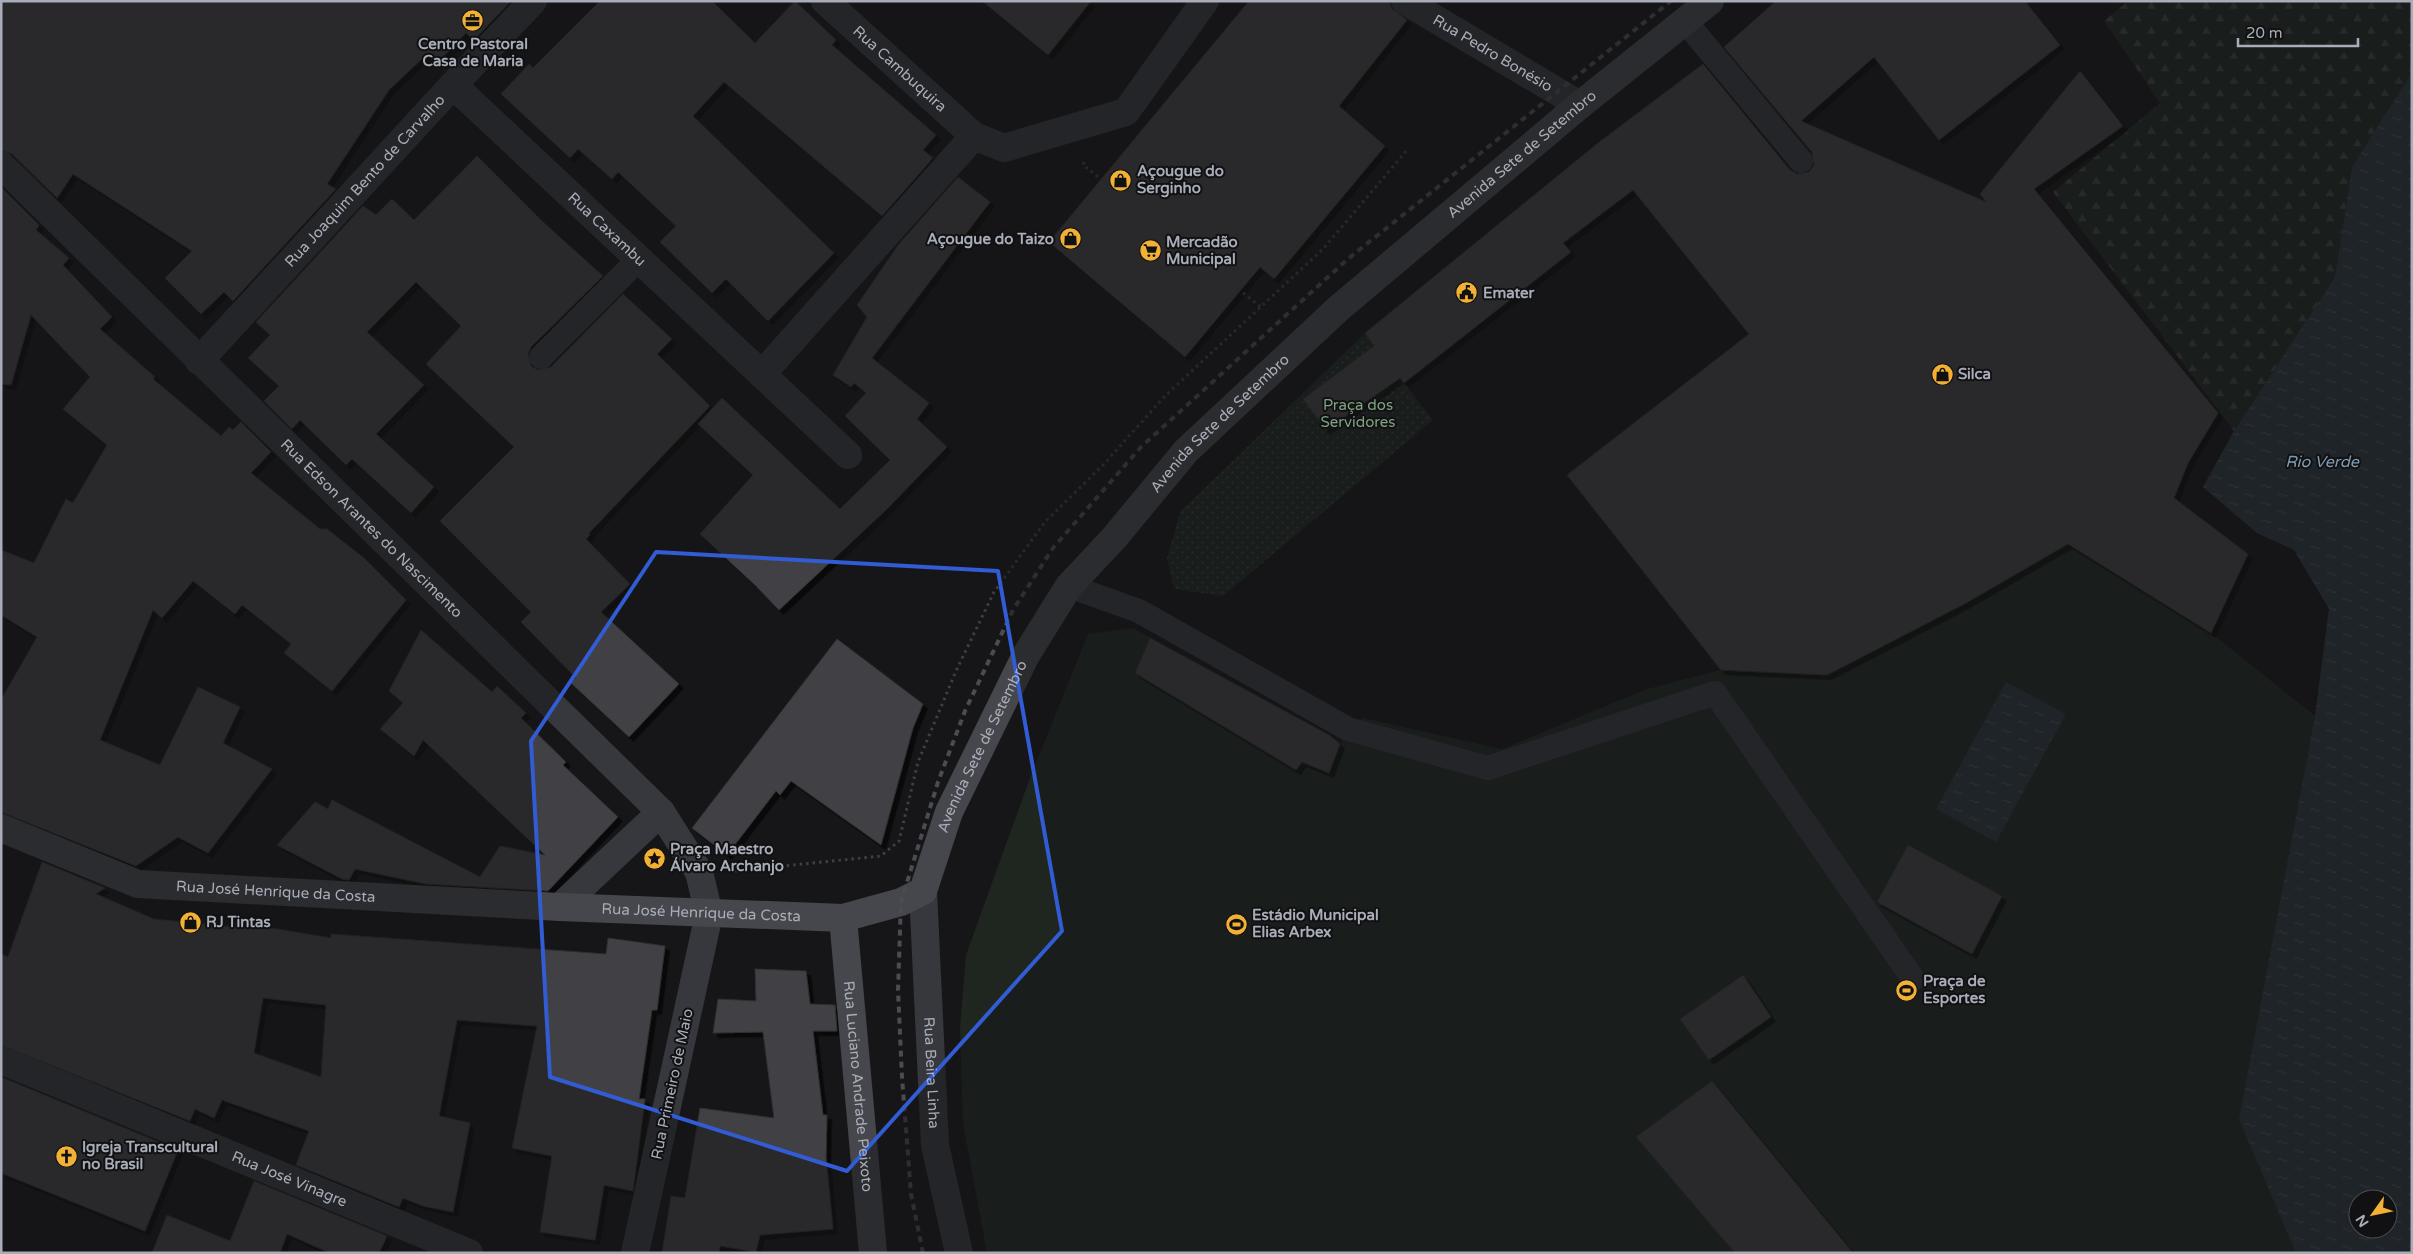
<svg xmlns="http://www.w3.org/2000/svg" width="2413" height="1254" font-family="'Varela Round',sans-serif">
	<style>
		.grass { fill: url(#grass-dots) }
		.forest { fill: url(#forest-firs) }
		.pitch { fill: #1e261f }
		.water { fill: url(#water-ripples); fill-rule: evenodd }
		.building { fill: #404145; stroke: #303034; fill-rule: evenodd; filter: url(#shadow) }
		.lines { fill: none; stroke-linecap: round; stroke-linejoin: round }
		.path { stroke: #3d3f44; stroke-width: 3; stroke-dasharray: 2.5 4; stroke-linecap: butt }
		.lane { stroke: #37383d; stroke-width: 24 }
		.street { stroke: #37383d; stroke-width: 28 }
		.secondary { stroke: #45474d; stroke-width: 28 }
		.rail { stroke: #4a4c52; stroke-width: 4; stroke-dasharray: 6 5; stroke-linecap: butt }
		.marked { fill: none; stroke: #325cd3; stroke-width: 4; stroke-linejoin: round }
		.labels { text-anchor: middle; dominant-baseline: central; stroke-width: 4; stroke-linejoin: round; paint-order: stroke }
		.poi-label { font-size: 15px; font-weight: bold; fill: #a8adb8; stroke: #111113; text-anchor: start }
		.street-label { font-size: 15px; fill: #a8adb8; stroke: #111113 }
		.park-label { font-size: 15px; fill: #7fa381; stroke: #111113 }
		.water-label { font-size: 16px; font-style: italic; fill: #7f9bb3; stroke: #111113 }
	</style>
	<defs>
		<pattern id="grass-dots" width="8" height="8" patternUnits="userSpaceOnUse" patternTransform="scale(1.25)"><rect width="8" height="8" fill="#1e261f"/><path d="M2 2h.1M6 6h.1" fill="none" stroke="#3c433d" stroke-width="1.8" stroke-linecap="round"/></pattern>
		<pattern id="forest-firs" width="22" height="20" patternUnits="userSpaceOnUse" patternTransform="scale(1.25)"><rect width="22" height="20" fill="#1e261f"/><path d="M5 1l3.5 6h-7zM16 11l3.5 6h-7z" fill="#3c433d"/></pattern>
		<pattern id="water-ripples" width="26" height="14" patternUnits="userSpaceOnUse" patternTransform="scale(1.25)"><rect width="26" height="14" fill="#2c353c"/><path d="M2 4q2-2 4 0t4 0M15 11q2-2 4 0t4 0" fill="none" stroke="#485056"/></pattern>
		<filter id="shadow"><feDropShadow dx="4.5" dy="4.5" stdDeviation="0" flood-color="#0009"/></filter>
	</defs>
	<rect width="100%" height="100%" fill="#161618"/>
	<path class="grass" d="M1365 333 1433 420 1223 596 1174 589 1167 558 1180 512Z"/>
	<path class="forest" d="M2128 1H2412V72L2352 167 2335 277 2234 431 2053 192 2160 103 2104 21Z"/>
	<path class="pitch" d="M2068 544 2211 633 2315 716 2240 1119 2296 1253H987L963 1123 960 1029 966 955 1031 775 1088 634 1133 628 1329 735 1340 744 1363 718 1502 749 1647 689 1721 670 1827 675 1966 603Z"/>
	<g class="water">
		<path d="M2412 72V1253H2296L2239 1119 2315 716 2329 609 2294 550 2257 533 2203 487 2234 431 2335 277 2352 167ZM2358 1199H2388V1229H2358Z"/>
		<path d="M2006 682 2066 714 1996 842 1936 809Z"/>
	</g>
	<g class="building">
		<path d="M1 1H511L474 40 466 33 438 62 427 54 389 90 327 184 336 189 233 301 224 292 201 314 165 278 192 251 73 174 57 198 12 154 1 150Z"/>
		<path d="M600 1H712L755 43 795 1 836 40 832 45 936 135 923 150 933 158 882 216 724 82 693 116 834 253 768 321 726 279 712 293 660 242 676 226 618 172 612 179 578 149 570 158 501 94 529 64 533 68Z"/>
		<path d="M982 1H1091L1048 55Z"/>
		<path d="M1249 1H1389L1392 9 1407 20 1339 106 1385 146 1274 279 1260 267 1185 357 1049 242Z"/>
		<path d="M1776 1H2025L2060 45 1939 140 1874 57 1801 121 1986 202 1980 194 2080 71 2123 126 2034 189 2218 413 2188 463 2174 498 2248 554 2211 633 2068 544 1966 603 1827 675 1721 670 1567 475 1749 334 1633 190 1563 243 1571 252 1404 383 1400 378 1326 430 1303 399 1374 346 1365 333 1598 143 1703 64 1790 170 1797 174 1809 172 1814 165 1812 152 1724 47Z"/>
		<path d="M477 156 543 222 603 276 531 347 528 354 531 366 538 370 551 367 623 294 672 339 657 354 710 406 589 533 590 535 586 539 630 584 601 612 679 684 629 737 571 683 576 678 521 622 531 612 440 521 514 447 426 364 461 326 416 282 367 332 424 385 376 434 434 487 411 513 352 459 346 465 300 420 292 429 264 401 279 386 248 358 270 335 256 322 363 206 376 215 392 199 414 220Z"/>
		<path d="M958 177 990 202 872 358 929 403 917 419 947 447 887 509 779 610 755 585 700 534 753 475 698 424 722 398 840 509 890 460 845 416 866 393 854 383 851 387 833 375 867 317 857 305 899 244Z"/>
		<path d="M1 187 39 225 36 230 69 258 63 265 112 317 100 329 155 377 153 379 221 436 229 427 233 430 241 422 271 452 251 473 320 529H327L364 558 406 600 332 691 284 653 291 644 242 605 235 614 193 581 162 618 153 610 100 740 160 765 198 687 240 707 223 743 272 769 208 853 178 837 136 866 1 812V700L37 637 1 615V550L34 563 66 499 73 503 107 445 63 409 90 377 31 315 11 385 1 384Z"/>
		<path d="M421 630 492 692 497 686 526 713 521 718 566 762 563 765 618 817 548 891 426 884 355 869 349 880 342 879 277 845 315 802 328 809 332 800 480 877 500 846 545 855 423 740 414 756 380 729 403 703 389 691Z"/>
		<path d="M1150 638 1329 735 1340 744 1329 773 1302 762 1296 770 1135 673Z"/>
		<path d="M837 639 923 704 913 728 881 845 791 781 780 795 776 791 727 855 692 828Z"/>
		<path d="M1908 845 2002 896 1972 954 1877 902Z"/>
		<path d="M42 862 105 888 96 894 154 919 234 927 235 922 331 938V934L606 954 608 938 665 946 657 1010H652L639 1099H645L633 1191 604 1185 595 1240 540 1232 552 1156 512 1148 537 1026 457 1020 439 1116 470 1123 453 1212 423 1206 403 1198 399 1207 296 1165 309 1131 222 1100 214 1118 195 1109 190 1121 1 1045V954L8 957ZM263 998 326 1005 321 1077 254 1053Z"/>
		<path d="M755 969 806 971 810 1004 835 1005 837 1031H813L823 1115H827L826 1157 833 1229 760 1235 756 1252 720 1246 719 1253H662L671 1196 685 1198 700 1108 774 1118 763 1032 713 1033 718 999 756 1001Z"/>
		<path d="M1743 975 1771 1017 1709 1060 1680 1019Z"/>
		<path d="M1 1077 178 1150 145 1231 1 1173Z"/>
		<path d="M1712 1081 1853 1253H1735L1636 1137Z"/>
		<path d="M254 1181 387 1236 379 1253H330L287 1234 280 1253H152L167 1215 230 1241Z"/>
	</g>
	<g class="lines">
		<g class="path">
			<path d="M1084 162 1083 165 1262 308"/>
			<path d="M735 871 881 856 899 841 918 762 956 671 994 592 1045 522 1103 465 1165 396 1323 249 1408 149"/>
		</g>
		<g class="lane">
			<path d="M1685 21 1801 161"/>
			<path d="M541 357 639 259"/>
			<path d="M1069 586 1139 611 1348 729 1488 768 1715 693 1913 979"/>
		</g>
		<g class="street">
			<path id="s1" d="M825 1 974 136 1004 148 1126 112 1205 1"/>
			<path id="s2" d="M1405 1 1580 105"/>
			<path id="s3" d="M453 85 848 455"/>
			<path id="s4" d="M1 165 661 812 699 872 709 914 635 1253"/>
			<path id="s5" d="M199 361 453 85 533 1"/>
			<path d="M762 374 974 136"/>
			<path id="s6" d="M923 891 935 1145 959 1253"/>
			<path d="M560 907 661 812"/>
			<path id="s7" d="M1 1060 469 1253"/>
		</g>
		<g class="secondary">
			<path id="s8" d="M1 828 138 884 560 907 843 918 901 902 923 891 949 812 1026 655 1069 586 1114 538 1186 451 1339 308 1580 105 1710 1"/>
			<path id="s9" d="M843 918 873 1253"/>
		</g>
		<path class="rail" d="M923 1253 911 1194 902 1077 898 990 901 902 938 782 965 711 1013 610 1053 548 1141 447 1349 258 1671 1"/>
	</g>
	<path d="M0 0H2413V1254H0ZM656 552 998 571 1062 931 847 1171 550 1077 531 741Z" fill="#161618" fill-opacity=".55" fill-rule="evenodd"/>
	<path class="marked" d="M656 552 998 571 1062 931 847 1171 550 1077 531 741Z"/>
	<defs>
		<symbol id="office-disc" viewBox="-11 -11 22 22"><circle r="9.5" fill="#f2b134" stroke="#111113"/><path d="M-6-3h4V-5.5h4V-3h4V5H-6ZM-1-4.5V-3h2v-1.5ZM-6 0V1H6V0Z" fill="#111"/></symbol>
		<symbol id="shop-disc" viewBox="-11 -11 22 22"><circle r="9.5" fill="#f2b134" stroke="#111113"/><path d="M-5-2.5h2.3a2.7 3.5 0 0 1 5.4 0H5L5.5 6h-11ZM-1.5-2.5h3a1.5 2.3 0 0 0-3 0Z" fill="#111"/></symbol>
		<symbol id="supermarket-disc" viewBox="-11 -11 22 22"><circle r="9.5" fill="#f2b134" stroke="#111113"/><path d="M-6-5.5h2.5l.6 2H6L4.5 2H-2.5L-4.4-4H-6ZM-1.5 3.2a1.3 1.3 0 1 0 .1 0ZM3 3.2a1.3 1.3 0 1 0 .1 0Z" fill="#111"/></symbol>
		<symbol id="civic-disc" viewBox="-11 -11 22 22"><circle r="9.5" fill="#f2b134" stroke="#111113"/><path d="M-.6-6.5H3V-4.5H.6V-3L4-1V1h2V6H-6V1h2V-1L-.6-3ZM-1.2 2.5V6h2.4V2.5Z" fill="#111"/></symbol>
		<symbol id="sight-disc" viewBox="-11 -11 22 22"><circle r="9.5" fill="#f2b134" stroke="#111113"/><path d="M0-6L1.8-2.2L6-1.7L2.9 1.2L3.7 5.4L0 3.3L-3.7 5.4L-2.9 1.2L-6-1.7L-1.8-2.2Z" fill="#111"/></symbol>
		<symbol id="stadium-disc" viewBox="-11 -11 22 22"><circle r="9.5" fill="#f2b134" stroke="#111113"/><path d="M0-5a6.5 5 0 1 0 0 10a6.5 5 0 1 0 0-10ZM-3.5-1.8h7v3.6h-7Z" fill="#111"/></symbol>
		<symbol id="church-disc" viewBox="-11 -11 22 22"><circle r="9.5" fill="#f2b134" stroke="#111113"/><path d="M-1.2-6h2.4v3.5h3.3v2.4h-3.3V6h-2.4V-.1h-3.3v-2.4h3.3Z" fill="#111"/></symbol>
	</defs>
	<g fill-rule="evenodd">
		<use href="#office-disc" x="460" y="8" width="25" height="25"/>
		<use href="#shop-disc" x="1108" y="168" width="25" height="25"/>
		<use href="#shop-disc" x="1058" y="226" width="25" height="25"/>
		<use href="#supermarket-disc" x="1138" y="238" width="25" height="25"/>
		<use href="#civic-disc" x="1454" y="280" width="25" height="25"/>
		<use href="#shop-disc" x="1930" y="362" width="25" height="25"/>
		<use href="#sight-disc" x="642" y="846" width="25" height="25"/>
		<use href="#shop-disc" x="178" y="910" width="25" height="25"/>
		<use href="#stadium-disc" x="1224" y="912" width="25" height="25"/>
		<use href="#stadium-disc" x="1894" y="978" width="25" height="25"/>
		<use href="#church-disc" x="54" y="1144" width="25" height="25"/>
	</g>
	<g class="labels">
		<g class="poi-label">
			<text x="473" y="44" text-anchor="middle">Centro Pastoral<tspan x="473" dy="17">Casa de Maria</tspan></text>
			<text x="1137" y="171">Açougue do<tspan x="1137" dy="17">Serginho</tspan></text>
			<text x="1054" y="239" text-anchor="end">Açougue do Taizo</text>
			<text x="1166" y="242">Mercadão<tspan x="1166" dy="17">Municipal</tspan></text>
			<text x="1483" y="293">Emater</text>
			<text x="1958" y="374">Silca</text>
			<text x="670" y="849">Praça Maestro<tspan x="670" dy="17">Álvaro Archanjo</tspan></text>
			<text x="1252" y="915">Estádio Municipal<tspan x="1252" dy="17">Elias Arbex</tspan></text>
			<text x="206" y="922">RJ Tintas</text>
			<text x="1923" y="981">Praça de<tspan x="1923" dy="17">Esportes</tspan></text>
			<text x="82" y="1147">Igreja Transcultural<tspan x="82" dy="17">no Brasil</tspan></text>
		</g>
		<g class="street-label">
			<text stroke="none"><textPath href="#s2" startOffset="102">Rua Pedro Bonésio</textPath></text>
			<text stroke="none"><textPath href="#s1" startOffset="101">Rua Cambuquira</textPath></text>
			<text stroke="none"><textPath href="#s8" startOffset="1905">Avenida Sete de Setembro</textPath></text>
			<text stroke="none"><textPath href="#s5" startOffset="245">Rua Joaquim Bento de Carvalho</textPath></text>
			<text stroke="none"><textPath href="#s3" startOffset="211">Rua Caxambu</textPath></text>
			<text stroke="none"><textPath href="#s8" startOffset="1500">Avenida Sete de Setembro</textPath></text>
			<text stroke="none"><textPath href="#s4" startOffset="519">Rua Edson Arantes do Nascimento</textPath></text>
			<text stroke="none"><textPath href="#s8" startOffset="1095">Avenida Sete de Setembro</textPath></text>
			<text stroke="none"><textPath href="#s8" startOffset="286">Rua José Henrique da Costa</textPath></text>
			<text stroke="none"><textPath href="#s8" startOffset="712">Rua José Henrique da Costa</textPath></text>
			<text stroke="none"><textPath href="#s6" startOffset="182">Rua Beira Linha</textPath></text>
			<text transform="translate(672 1084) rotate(-78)">Rua Primeiro de Maio</text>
			<text stroke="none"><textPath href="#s9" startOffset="169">Rua Luciano Andrade Peixoto</textPath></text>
			<text stroke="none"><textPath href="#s7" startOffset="312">Rua José Vinagre</textPath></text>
		</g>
		<g class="park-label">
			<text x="1358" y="405">Praça dos<tspan x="1358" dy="17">Servidores</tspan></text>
		</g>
		<g class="water-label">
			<text x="2322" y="462">Rio Verde</text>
		</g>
	</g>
	<rect width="2413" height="1254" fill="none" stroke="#a8adb8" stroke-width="5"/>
	<g transform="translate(2373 1214) rotate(237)"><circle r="24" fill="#111113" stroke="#4d4f55"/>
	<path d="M0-4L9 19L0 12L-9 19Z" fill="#f2b134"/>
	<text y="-8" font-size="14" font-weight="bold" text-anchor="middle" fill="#a8adb8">N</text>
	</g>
	<path d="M2238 38v8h120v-8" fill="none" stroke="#a8adb8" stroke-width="2.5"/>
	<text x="2246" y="38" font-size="15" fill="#a8adb8" stroke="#111113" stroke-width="4" paint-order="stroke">20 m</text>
</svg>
